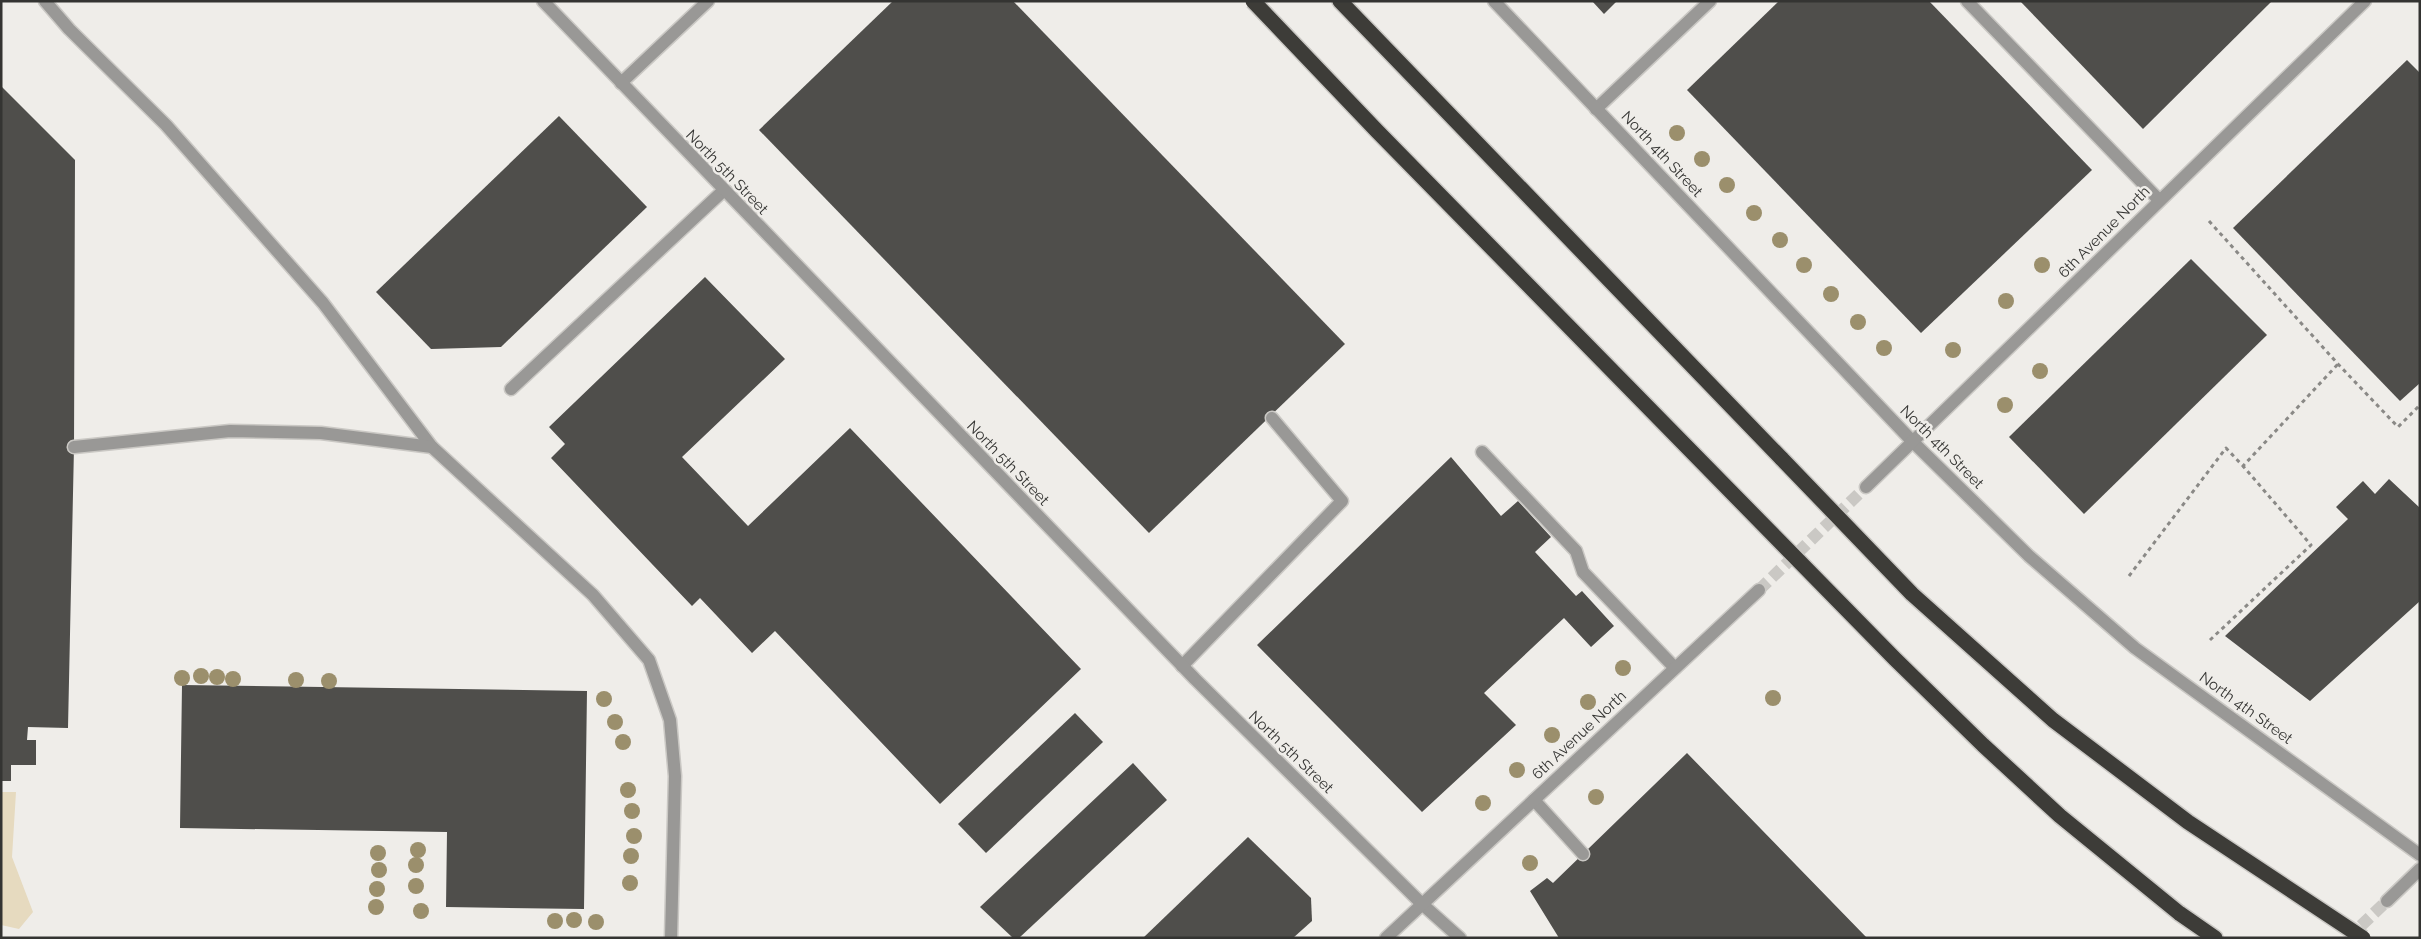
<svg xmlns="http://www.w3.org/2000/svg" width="2421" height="939" font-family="Raleway,sans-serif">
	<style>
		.green { fill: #e6dabf }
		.building { fill: #4f4e4b }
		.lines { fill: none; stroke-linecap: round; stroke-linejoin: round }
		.tertiary-tunnel { stroke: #cac8c4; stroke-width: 12; stroke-dasharray: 12 6; stroke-linecap: butt }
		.service-casing { stroke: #cac8c4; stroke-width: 15 }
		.minor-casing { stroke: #cac8c4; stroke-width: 15 }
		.tertiary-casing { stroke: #cac8c4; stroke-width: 15 }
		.motorway-casing { stroke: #cac8c4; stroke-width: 18 }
		.path { stroke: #8a8986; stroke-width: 3; stroke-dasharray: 4 4; stroke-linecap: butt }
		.service { stroke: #999896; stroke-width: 12 }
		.minor { stroke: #999896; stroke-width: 12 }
		.tertiary { stroke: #999896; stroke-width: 12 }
		.motorway { stroke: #3d3c38; stroke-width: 15 }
		.motorway-bridge-casing { stroke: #cac8c4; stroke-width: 18; stroke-linecap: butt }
		.motorway-bridge { stroke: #3d3c38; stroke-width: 15 }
		.tree { fill: #9b8f6c }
		.labels { text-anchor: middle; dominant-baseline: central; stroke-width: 5; stroke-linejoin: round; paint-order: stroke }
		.street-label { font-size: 15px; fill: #343432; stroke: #efede9 }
	</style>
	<rect width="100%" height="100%" fill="#efede9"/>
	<path class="green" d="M1 792H16L12 857 33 912 19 929 1 925Z"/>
	<g class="building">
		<path d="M893 1H1013L1345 344 1149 533 759 130Z"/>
		<path d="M1592 1H1617L1604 14Z"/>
		<path d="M1779 1H1929L2092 170 1921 333 1687 90Z"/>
		<path d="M2020 1H2272L2143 129Z"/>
		<path d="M2407 60 2420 73V383L2400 401 2233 228Z"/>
		<path d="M1 86 75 160 74 447 68 728 28 727 27 740H36V765H11V781H1Z"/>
		<path d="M559 116 647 207 501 347 431 349 376 292Z"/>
		<path d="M2191 259 2267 335 2084 514 2009 437Z"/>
		<path d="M705 277 785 359 682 457 748 526 850 428 1081 669 940 804 775 631 752 653 700 598 692 606 551 458 565 444 549 427Z"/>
		<path d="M1451 457 1501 516 1518 501 1551 537 1535 552 1576 596 1582 591 1614 626 1591 647 1564 618 1484 693 1516 725 1422 812 1257 645Z"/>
		<path d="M2389 479 2420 508V601L2310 701 2225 636 2348 519 2336 507 2363 481 2375 494Z"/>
		<path d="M182 685 587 691 584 909 446 907 447 832 180 828Z"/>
		<path d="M1075 713 1103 742 986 853 958 824Z"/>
		<path d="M1687 753 1867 938H1559L1530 891 1547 878 1553 883Z"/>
		<path d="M1133 763 1167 800 1019 938H1013L980 907Z"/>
		<path d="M1248 837 1311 898 1312 921 1293 938H1143Z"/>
	</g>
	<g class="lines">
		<g class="tertiary-tunnel">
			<path d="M1759 590 1866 487"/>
			<path d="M2348 938 2387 901"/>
		</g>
		<defs>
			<g id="service">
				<path d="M45 1 69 29 166 125 323 303 432 447 593 595 649 660 670 720 675 776 671 938"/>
				<path d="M1967 1 2159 200"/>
				<path d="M621 83 708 1"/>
				<path d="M511 389 723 191"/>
				<path d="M74 447 230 431 321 433 432 447"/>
				<path d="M1482 452 1576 551 1583 572 1675 668"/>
				<path d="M1182 666 1342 501 1272 418"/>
				<path d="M1534 800 1583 854"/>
			</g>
			<path id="minor" d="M1596 109 1710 1"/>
			<g id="tertiary">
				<path d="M543 1 1195 679 1422 904 1460 938"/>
				<path d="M1494 1 1913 442 2029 556 2135 648 2420 855"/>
				<path d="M1866 487 2365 1"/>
				<path d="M2387 901 2420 869"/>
				<path d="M1386 938 1759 590"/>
			</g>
			<g id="motorway">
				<path d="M1340 1 1782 459"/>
				<path d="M2179 913 2215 938"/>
			</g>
		</defs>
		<use href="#service" class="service-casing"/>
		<use href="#minor" class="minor-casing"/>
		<use href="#tertiary" class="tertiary-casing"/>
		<use href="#motorway" class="motorway-casing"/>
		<g class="path">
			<path d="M2209 221 2338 364 2398 427 2420 405"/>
			<path d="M2129 576 2226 448 2243 466 2338 364"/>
			<path d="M2210 640 2311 545 2243 466"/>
		</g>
		<use href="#service" class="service"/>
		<use href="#minor" class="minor"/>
		<use href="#tertiary" class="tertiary"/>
		<use href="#motorway" class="motorway"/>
		<defs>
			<g id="motorway-bridge">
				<path d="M1253 1 1377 131 1895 659 1983 745 2060 816 2179 913"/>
				<path d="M1782 459 1912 594 2053 720 2188 822 2363 938"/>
			</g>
		</defs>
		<use href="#motorway-bridge" class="motorway-bridge-casing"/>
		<use href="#motorway-bridge" class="motorway-bridge"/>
	</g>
	<g class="tree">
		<circle cx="1677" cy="133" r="8"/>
		<circle cx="1702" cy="159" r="8"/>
		<circle cx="1727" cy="185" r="8"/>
		<circle cx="1754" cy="213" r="8"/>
		<circle cx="1780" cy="240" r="8"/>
		<circle cx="1804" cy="265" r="8"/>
		<circle cx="2042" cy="265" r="8"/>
		<circle cx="1831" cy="294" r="8"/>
		<circle cx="2006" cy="301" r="8"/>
		<circle cx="1858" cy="322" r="8"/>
		<circle cx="1884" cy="348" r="8"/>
		<circle cx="1953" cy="350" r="8"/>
		<circle cx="2040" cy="371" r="8"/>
		<circle cx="2005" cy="405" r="8"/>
		<circle cx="1623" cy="668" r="8"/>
		<circle cx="201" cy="676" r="8"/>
		<circle cx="217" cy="677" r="8"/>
		<circle cx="182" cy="678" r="8"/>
		<circle cx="233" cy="679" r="8"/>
		<circle cx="296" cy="680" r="8"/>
		<circle cx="329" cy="681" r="8"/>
		<circle cx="1773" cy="698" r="8"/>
		<circle cx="604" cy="699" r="8"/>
		<circle cx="1588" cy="702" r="8"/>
		<circle cx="615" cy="722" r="8"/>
		<circle cx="1552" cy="735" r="8"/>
		<circle cx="623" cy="742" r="8"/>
		<circle cx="1517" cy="770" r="8"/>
		<circle cx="628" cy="790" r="8"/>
		<circle cx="1596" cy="797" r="8"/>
		<circle cx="1483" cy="803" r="8"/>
		<circle cx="632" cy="811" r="8"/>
		<circle cx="634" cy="836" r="8"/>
		<circle cx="418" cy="850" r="8"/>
		<circle cx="378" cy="853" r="8"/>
		<circle cx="631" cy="856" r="8"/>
		<circle cx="1530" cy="863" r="8"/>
		<circle cx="416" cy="865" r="8"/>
		<circle cx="379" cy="870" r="8"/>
		<circle cx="630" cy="883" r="8"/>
		<circle cx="416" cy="886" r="8"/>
		<circle cx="377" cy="889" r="8"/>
		<circle cx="376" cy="907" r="8"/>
		<circle cx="421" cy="911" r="8"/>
		<circle cx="574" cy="920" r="8"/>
		<circle cx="555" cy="921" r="8"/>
		<circle cx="596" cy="922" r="8"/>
	</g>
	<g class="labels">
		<g class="street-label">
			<text transform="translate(1662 154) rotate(47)">North 4th Street</text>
			<text transform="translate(727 172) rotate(46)">North 5th Street</text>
			<text transform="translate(2104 232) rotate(-45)">6th Avenue North</text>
			<text transform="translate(1942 447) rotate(45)">North 4th Street</text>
			<text transform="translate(1008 463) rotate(46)">North 5th Street</text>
			<text transform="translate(2246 708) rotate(36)">North 4th Street</text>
			<text transform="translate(1579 735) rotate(-43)">6th Avenue North</text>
			<text transform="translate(1291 752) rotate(44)">North 5th Street</text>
		</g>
	</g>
	<rect width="2421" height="939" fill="none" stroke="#343432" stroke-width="5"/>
</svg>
